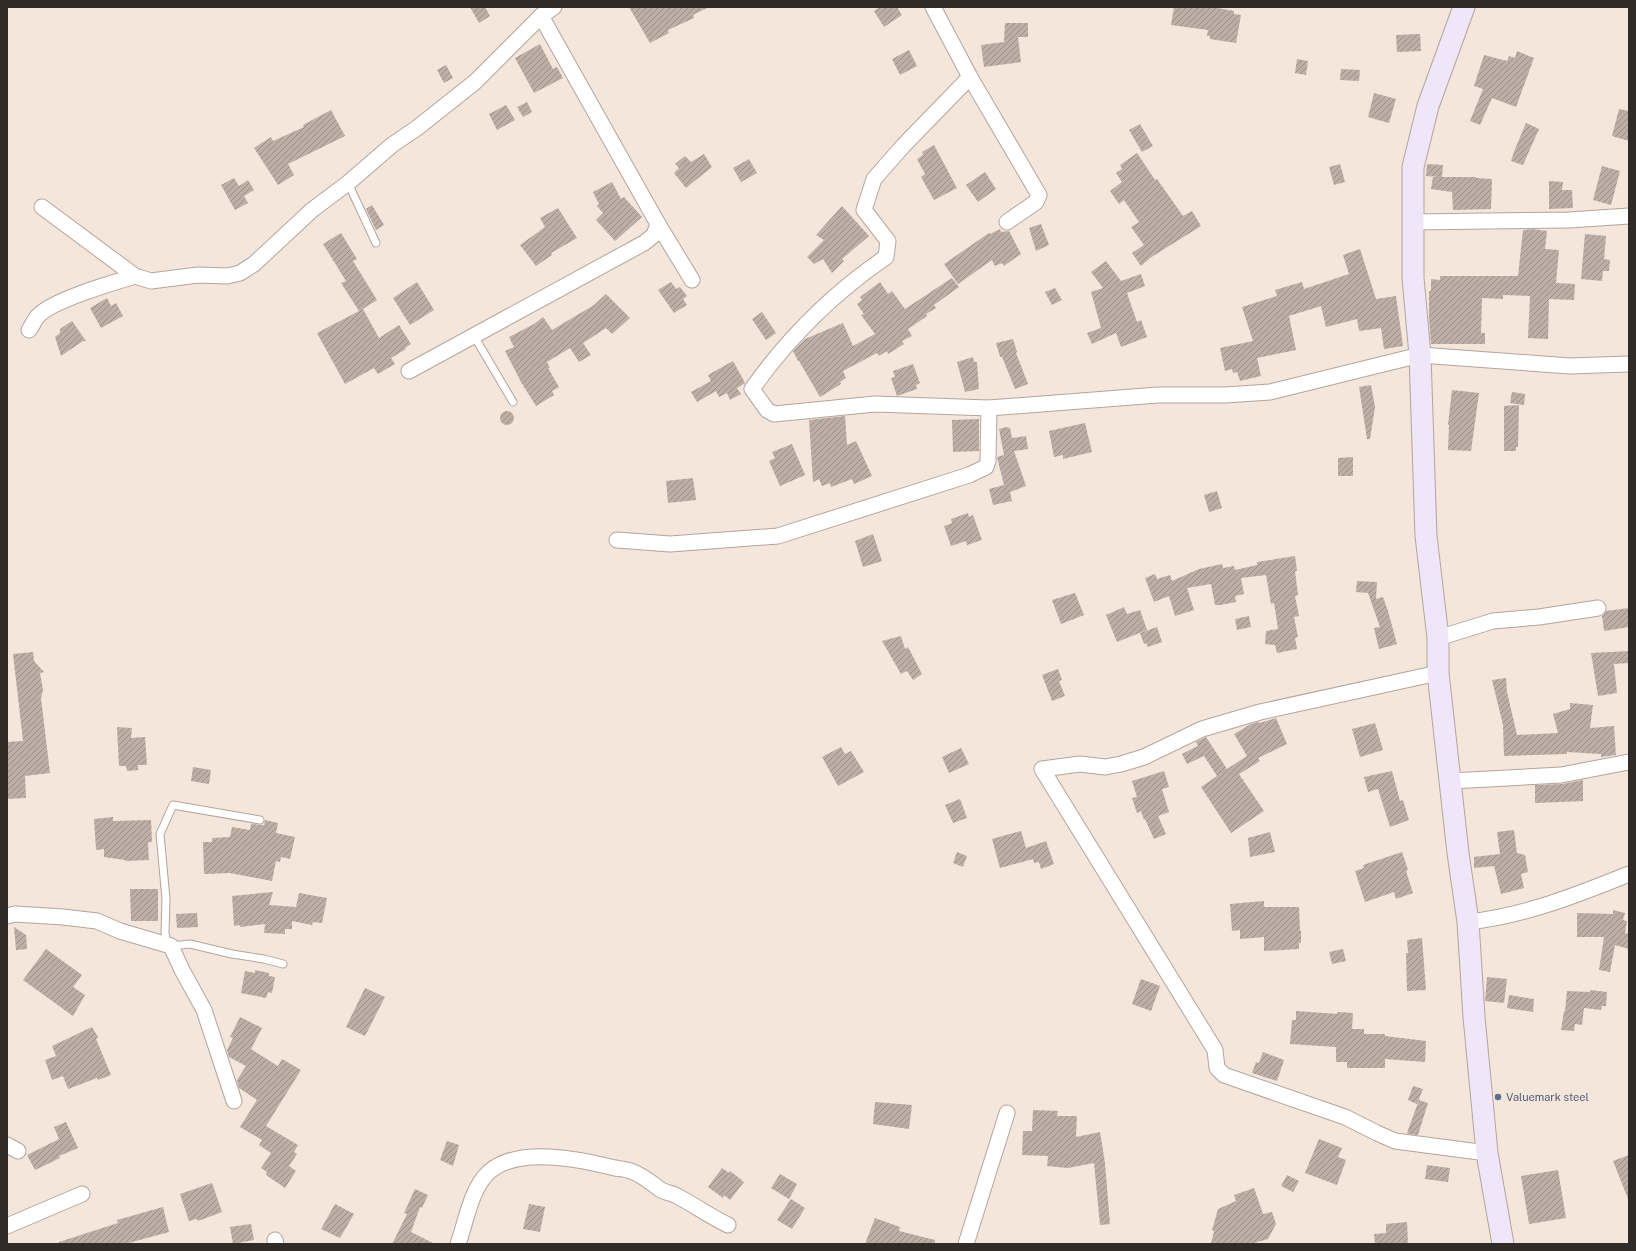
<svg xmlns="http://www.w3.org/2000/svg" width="1636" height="1251" font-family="'Public Sans',sans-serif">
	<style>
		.building { fill: url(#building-hatch) }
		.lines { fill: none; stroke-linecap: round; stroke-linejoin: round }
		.lane-casing { stroke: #b3a59c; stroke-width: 9 }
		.street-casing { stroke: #b3a59c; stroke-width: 17 }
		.secondary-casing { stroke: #b3a59c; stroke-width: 23 }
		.lane { stroke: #fff; stroke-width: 7 }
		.street { stroke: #fff; stroke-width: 15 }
		.secondary { stroke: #f0e6fa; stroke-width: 21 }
		.service-dot { fill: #5c6f8a; stroke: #f5e6dc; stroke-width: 1.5 }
		.labels { text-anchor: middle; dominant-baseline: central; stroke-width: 4; stroke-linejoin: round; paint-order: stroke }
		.service-label { font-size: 11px; fill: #4e5e75; stroke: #f5e6dc; text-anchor: start }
	</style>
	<defs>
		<pattern id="building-hatch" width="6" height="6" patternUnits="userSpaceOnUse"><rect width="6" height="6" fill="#bdaea6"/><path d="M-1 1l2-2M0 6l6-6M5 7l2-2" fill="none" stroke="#9a8e87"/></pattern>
	</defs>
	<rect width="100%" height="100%" fill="#f5e6dc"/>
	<g class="building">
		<path d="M470 7H485L490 16 479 23Z"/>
		<path d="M629 7H709L693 15 694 18 668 30 669 33 650 43Z"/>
		<path d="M880 7H897L902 15 884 27 874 11Z"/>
		<path d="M1174 7H1212L1234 11V14L1241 15 1236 43 1210 39V36H1207L1208 30 1171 25Z"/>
		<path d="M1005 23H1028V37H1018L1021 62 984 67 981 45 1004 42Z"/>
		<path d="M1420 34 1421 51 1397 52 1396 35Z"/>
		<path d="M540 44 553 69 557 67 563 78 534 93 515 58Z"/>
		<path d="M909 50 917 66 900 75 892 59Z"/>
		<path d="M1517 51 1534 58 1516 107 1492 98 1480 125 1470 121 1483 89 1474 86 1484 55 1507 61 1509 56 1515 58Z"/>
		<path d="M1297 59 1308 61 1306 75 1295 73Z"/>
		<path d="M446 65 453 78 444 83 437 70Z"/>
		<path d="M1341 69 1360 70 1359 81 1340 80Z"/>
		<path d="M1374 93 1396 99 1389 123 1368 117Z"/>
		<path d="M527 102 532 112 523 117 517 107Z"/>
		<path d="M506 105 515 120 497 130 489 114Z"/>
		<path d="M1619 109 1629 111V141L1612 136Z"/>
		<path d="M331 110 345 136 288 164 294 175 278 185 254 148 271 137 273 141 304 127 303 125Z"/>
		<path d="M1526 123 1539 129 1523 165 1511 161 1515 149Z"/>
		<path d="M1140 124 1153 146 1142 152 1129 130Z"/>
		<path d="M934 145 957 188 934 200 921 177 925 174 917 159 923 155 922 152Z"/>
		<path d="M1137 153 1155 180 1157 179 1183 216 1192 211 1201 226 1150 258 1141 266 1132 253 1144 245 1131 227 1139 222 1124 200 1119 204 1110 191 1122 182 1116 173 1122 169 1120 165Z"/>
		<path d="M704 154 712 167 686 188 674 173 679 168 675 164 685 156 691 162Z"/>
		<path d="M749 159 757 173 741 182 733 168Z"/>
		<path d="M1340 164 1345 182 1334 185 1329 167Z"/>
		<path d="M1427 164 1443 165 1442 177H1476V178L1492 179 1491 209 1453 210 1452 192 1431 189 1433 177H1440L1426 176Z"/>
		<path d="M1602 166 1620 171 1611 205 1593 200Z"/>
		<path d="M985 172 996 189 978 202 966 185Z"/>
		<path d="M234 178 239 186 248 180 254 190 244 196 248 203 235 210 221 185Z"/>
		<path d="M1549 181 1563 182 1562 190H1572L1573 208 1549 209Z"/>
		<path d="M612 182 621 199 624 197 642 217 615 241 596 220 603 213 597 206 599 204 593 192Z"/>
		<path d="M372 205 384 225 376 230 366 209Z"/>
		<path d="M842 206 869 236 842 259 844 261 832 273 823 259 814 264 807 257 824 240 816 235Z"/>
		<path d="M558 208 577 238 551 253 552 255 536 266 520 245 545 227 540 218Z"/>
		<path d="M1041 224 1049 245 1036 251 1029 228Z"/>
		<path d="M1000 229 1001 232 1009 231 1021 254 1004 266 1002 263 995 266 992 260 958 284 944 264 989 233 990 234Z"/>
		<path d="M1532 229 1547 231 1545 249 1559 250 1556 283 1575 284 1574 300 1549 299 1548 339 1528 338 1530 296 1503 295V299L1482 298 1481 333H1485V344H1431L1429 318V291H1431V279L1440 280V276H1518L1523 230Z"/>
		<path d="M341 233 357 259 353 261 377 300 361 310 363 309 379 338 399 325 411 344 405 348 406 349 391 358 395 364 378 374 374 368 345 384 317 333 359 311 341 283 346 281 323 244Z"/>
		<path d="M1585 234 1606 236 1604 259 1610 260 1609 271H1603L1602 281 1581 279Z"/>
		<path d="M1360 249 1376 299 1396 296 1403 346 1384 349 1381 328 1359 331 1357 319 1326 327 1321 306 1289 316 1296 350 1257 358 1261 376 1240 381 1237 372 1233 373 1232 369 1225 371 1220 348 1253 341 1242 307 1277 296 1275 290 1302 282 1304 289 1349 274 1343 255Z"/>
		<path d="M1106 261 1121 281 1141 274 1145 286 1127 293 1137 322 1141 320 1147 337 1121 347 1116 333 1092 344 1087 333 1101 328 1091 292 1103 288 1091 272Z"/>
		<path d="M952 278 959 287 934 305 936 308 926 314 927 316 908 329 912 336 902 341 904 344 888 354 887 351 879 356 877 353 843 371 846 378 840 382 841 384 820 397 799 361H798L793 351 805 339 843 323 853 346 875 334 861 315 864 314 857 304 862 300 860 297 880 282 888 294 892 291 905 309Z"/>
		<path d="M417 282 434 310 410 325 393 298Z"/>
		<path d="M671 282 676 289 680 287 687 296 683 299 687 305 674 313 658 290Z"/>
		<path d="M1055 288 1062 300 1052 305 1045 292Z"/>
		<path d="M606 294 630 318 612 334 606 328 583 343 591 355 579 362 570 348 547 362 550 368H548L559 387 552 391 554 395 536 406 521 382 505 351 514 347 509 337 534 324 543 317 552 330 594 305Z"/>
		<path d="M107 298 111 306 116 303 123 316 101 328 90 308Z"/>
		<path d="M762 312 776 333 766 340 752 319Z"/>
		<path d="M72 321 86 341H83L61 356 55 337 60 333V329Z"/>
		<path d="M1013 339 1017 352 1016 353 1028 384 1015 389 1002 357H1000L996 343Z"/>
		<path d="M973 357 974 362H977L979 389 965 392 957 362Z"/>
		<path d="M733 361 745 383 737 388 741 394 730 400 727 393 719 397 716 391 697 402 691 392 711 381 708 375Z"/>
		<path d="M913 364 920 383 916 385 917 389 897 396 891 378 895 377 893 371Z"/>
		<path d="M1371 385 1375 407 1370 439H1367L1359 387Z"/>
		<path d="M1452 390 1479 393 1471 451 1448 450 1449 425H1448Z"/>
		<path d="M1512 392 1525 394 1524 405 1510 403Z"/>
		<path d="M1519 405 1518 447H1516V451H1504V406Z"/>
		<circle cx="507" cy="418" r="7"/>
		<path d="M845 416 847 445 856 441 872 476 854 484 852 479 831 487 830 483 822 486 819 479 813 482 809 420Z"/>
		<path d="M979 419V451L953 452 952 420Z"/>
		<path d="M1085 423 1092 452 1063 459V455L1054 457 1049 431Z"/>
		<path d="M1006 427 1010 428 1012 438 1026 436 1028 449 1014 451 1026 486 1010 492 1012 501 993 505 989 489 1004 485 997 457 1004 455 999 429Z"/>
		<path d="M792 444 805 475 780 486 769 461 775 458 772 452Z"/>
		<path d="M1353 457V476H1338V458Z"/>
		<path d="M693 478 696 500 668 503 666 481Z"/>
		<path d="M1217 491 1222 508 1209 512 1204 495Z"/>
		<path d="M968 513 969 517 973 515 982 540 967 545 966 541 951 546 944 526 952 523 951 519Z"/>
		<path d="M873 534 882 561 863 567 855 541Z"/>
		<path d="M1295 556 1297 571H1295L1298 595 1295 596 1299 616 1294 617 1298 637 1295 638 1297 649 1277 653 1275 645 1265 644 1266 631 1278 629 1274 603 1271 604 1266 575 1241 578 1244 594 1235 596 1236 602 1220 605H1215L1211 584 1187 588 1194 610 1175 616 1169 596 1154 602 1145 578 1155 574 1157 579 1170 575 1172 581 1199 569 1222 564 1223 568 1234 566 1235 570 1257 565V562Z"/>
		<path d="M1357 581 1377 582 1376 599 1383 597 1388 611 1397 644 1379 649 1374 628 1380 627 1368 593 1356 592Z"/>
		<path d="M1075 593 1084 615 1061 624 1052 600Z"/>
		<path d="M1124 607 1127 614 1140 610 1147 630 1117 642 1106 615Z"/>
		<path d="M1629 608V627L1604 631 1602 616 1606 611Z"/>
		<path d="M1249 616 1251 627 1237 630 1235 619Z"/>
		<path d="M1157 627 1162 642 1148 647 1146 643 1144 644 1140 633Z"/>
		<path d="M901 636 905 649 908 647 922 674 913 680 907 671 901 674 882 641Z"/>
		<path d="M1629 651V663L1614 664 1617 693 1598 696 1591 653Z"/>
		<path d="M33 652 34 661 44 672 40 673 43 690 41 698 50 773 25 776 26 798 7 799V742L23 741 13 654Z"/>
		<path d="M1058 669 1062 680 1059 681 1065 696 1052 701 1042 675Z"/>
		<path d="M1506 678 1507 692 1517 735 1558 733 1553 714 1570 709V703L1593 705 1590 728 1614 726 1616 755 1601 757V754L1567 752V754L1504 756 1503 725 1492 680Z"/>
		<path d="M1276 718 1287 744 1258 758 1260 761 1239 774 1264 811 1231 833 1201 787 1217 776 1204 756 1187 764 1182 754 1198 746 1196 742 1206 737 1227 769 1247 756 1234 734 1251 724 1259 722 1260 723Z"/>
		<path d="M1375 723 1383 750 1360 757 1352 729Z"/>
		<path d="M117 727 132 728 131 738 145 737 147 765H138V770L127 771 126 766H119Z"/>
		<path d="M841 747 845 754 851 751 864 772 838 786 822 757Z"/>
		<path d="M961 748 969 764 949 773 942 757Z"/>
		<path d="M193 767 211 770 209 784 191 781Z"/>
		<path d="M1164 771 1169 787 1162 789 1169 812 1158 816 1166 834 1154 839 1145 819 1144 820 1141 811 1137 813 1132 798 1137 797 1132 781Z"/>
		<path d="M1392 771 1400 801 1403 800 1409 820 1390 827 1378 789 1368 792 1364 777Z"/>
		<path d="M1583 780V801L1535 803V785L1562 784Z"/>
		<path d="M960 799 967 818 953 823 945 805Z"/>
		<path d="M113 817V821L151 820 152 842H148L149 860 126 861 125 860 104 857V849L96 850 94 819Z"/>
		<path d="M265 820 278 823 276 833 295 837 290 859 281 857 280 862 276 861 272 881 230 873 204 874 203 842H212V838L230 837 232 827 250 830 251 824 264 825Z"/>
		<path d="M1514 830 1517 853 1525 855 1528 872 1521 874 1524 888 1501 894 1494 866 1474 868V857L1500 854 1497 832Z"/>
		<path d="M1021 831 1026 848 1046 841 1054 864 1041 869 1039 862 1034 863 1033 859 1000 868 992 839Z"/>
		<path d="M1270 832 1275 852 1250 857 1248 838Z"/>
		<path d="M957 852 967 856 963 867 953 863Z"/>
		<path d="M1402 852 1408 870 1406 871 1413 893 1396 899 1394 892 1365 902 1355 871 1364 868 1363 865Z"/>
		<path d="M130 889H158V921H131Z"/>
		<path d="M273 892 269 905 296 907 299 893 327 898 322 923 313 922 312 925 292 921V929H285V934L264 933 265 924 240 927V925L234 926 232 896Z"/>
		<path d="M1264 901V907H1299L1300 931H1301V943H1299V949L1264 951V937L1240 939V930L1232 931 1230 904Z"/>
		<path d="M1613 910 1625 913 1623 920 1627 921 1625 933 1629 934V949L1615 945 1610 972 1599 970 1604 937H1577V913L1613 914Z"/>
		<path d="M197 913 198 927 177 928 176 914Z"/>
		<path d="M14 927 26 935 27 949 16 950Z"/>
		<path d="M1422 938 1426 990 1407 991 1406 953H1408L1407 940Z"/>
		<path d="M46 949 82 975 73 987 85 995 73 1016 23 980Z"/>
		<path d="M1343 949 1346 961 1332 964 1329 952Z"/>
		<path d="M255 970 269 973V976L275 977 272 993 268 992 266 998 241 993 245 971 255 973Z"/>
		<path d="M1487 977 1507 979 1504 1003 1485 1001Z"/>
		<path d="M1141 979 1160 986 1151 1011 1132 1004Z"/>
		<path d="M365 988 385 997 365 1036 346 1027Z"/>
		<path d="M1590 990 1607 992 1606 1006H1602L1601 1010 1584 1008 1582 1025 1575 1024 1574 1031 1561 1030 1564 1011H1565L1567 991 1590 992Z"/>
		<path d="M1509 995 1534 999 1533 1012 1507 1008Z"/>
		<path d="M1296 1011 1337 1014V1012L1353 1013 1352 1029H1364V1034H1385V1036L1426 1041 1425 1062 1385 1059V1068H1347V1062H1336V1047L1290 1044 1292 1020H1296Z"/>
		<path d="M240 1017 262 1028 251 1049 278 1066 282 1059 301 1070 266 1126 298 1145 294 1152 297 1154 289 1166 296 1171 285 1188 266 1175 267 1172 261 1168 271 1153 259 1145 262 1140 240 1127 257 1100 239 1088 237 1080 246 1066 229 1057 227 1050 233 1038 230 1037Z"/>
		<path d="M92 1027 98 1037 96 1039 111 1075 98 1080 97 1078 68 1089 63 1076 52 1080 45 1060 56 1056 52 1046Z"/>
		<path d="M1263 1052 1284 1060 1277 1081 1252 1073 1256 1062 1259 1063Z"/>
		<path d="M1413 1086 1423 1089 1417 1104 1408 1100Z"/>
		<path d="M1419 1100 1428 1103 1418 1135 1409 1134 1407 1133Z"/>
		<path d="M875 1102 912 1105 909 1129 873 1124Z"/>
		<path d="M1033 1110 1058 1111 1057 1116H1077L1076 1137 1100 1132 1105 1163 1110 1224 1100 1225 1094 1163 1068 1168 1047 1166 1048 1156 1022 1155 1023 1131H1032Z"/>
		<path d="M66 1122 78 1148 59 1156 60 1158 35 1170 27 1155 59 1139 54 1127Z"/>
		<path d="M1319 1139 1342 1148 1338 1157 1346 1160 1337 1185 1305 1173Z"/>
		<path d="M447 1141 459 1145 453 1166 440 1160Z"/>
		<path d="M1629 1155V1199H1628L1613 1161Z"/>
		<path d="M1427 1165 1450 1168 1448 1182 1425 1179Z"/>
		<path d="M722 1168 729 1173 730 1171 744 1182 730 1200 724 1195 723 1198 708 1187Z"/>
		<path d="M1558 1170 1566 1218 1529 1224 1521 1176Z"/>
		<path d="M780 1174 797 1184 789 1199 771 1188Z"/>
		<path d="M1287 1175 1299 1181 1293 1192 1281 1186Z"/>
		<path d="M212 1183 222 1212 198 1221 197 1219 189 1221 180 1194Z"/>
		<path d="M1254 1188 1263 1214 1272 1212 1276 1224 1268 1239 1250 1244H1211L1214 1231 1212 1230 1218 1209 1236 1201 1234 1195Z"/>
		<path d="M415 1189 428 1195 422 1208 420 1207 411 1232 435 1244H392L407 1214 404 1213Z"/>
		<path d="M791 1199 805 1208 792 1229 777 1220Z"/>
		<path d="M335 1204 354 1214 340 1238 321 1229Z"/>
		<path d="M529 1204 545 1207 540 1232 523 1229Z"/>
		<path d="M163 1207 169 1232 125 1244H59V1242L118 1223 117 1220Z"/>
		<path d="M875 1218 900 1227 899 1231 935 1240V1244H865Z"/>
		<path d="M1407 1222 1408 1244H1375L1374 1234 1386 1233V1224Z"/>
		<path d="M251 1224 254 1240 233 1244 230 1227Z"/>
	</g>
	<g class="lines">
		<defs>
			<g id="lane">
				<path d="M348 183 376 243"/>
				<path d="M474 336 513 402"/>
				<path d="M167 944 165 933 166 899 160 834 173 805 260 820"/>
				<path d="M171 946 190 944 232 954 264 959 283 964"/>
			</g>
			<g id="street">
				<path d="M933 7 970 77 1039 195 1036 202 1007 222"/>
				<path d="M970 77 903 146 874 179 864 210 888 241 886 257C835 292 788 338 752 389L767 410 774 414 875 404 989 408 1158 395H1225L1270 392 1420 355 1570 366 1629 364"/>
				<path d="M42 207 135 276 151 281 198 275 227 276 240 273 254 264 312 210 348 183 392 145 417 128 475 82 541 16 554 7"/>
				<path d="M1413 222 1569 220 1629 216"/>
				<path d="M658 224 692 280"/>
				<path d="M29 330C32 326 34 321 37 317 51 300 113 283 135 276"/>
				<path d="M409 371 644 243 654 235 658 224 541 16"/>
				<path d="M617 540 670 544 778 536 969 475 986 467 988 461 989 408"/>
				<path d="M1438 638 1493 621 1539 617 1598 608"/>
				<path d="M1438 673 1260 712 1202 729 1144 757 1121 764 1105 767 1080 764 1042 769 1215 1050 1217 1068 1224 1075 1345 1117 1377 1133 1395 1141 1487 1153"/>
				<path d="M1451 781 1561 775 1629 762"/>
				<path d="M7 916 15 914 63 917 97 921 120 931 171 946 182 970 204 1010 234 1101"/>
				<path d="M1468 922C1524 916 1577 895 1629 874"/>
				<path d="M7 1145 18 1151"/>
				<path d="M7 1226 82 1194"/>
				<path d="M275 1240 276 1244"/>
				<path d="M458 1244C466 1222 471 1188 489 1172 518 1146 580 1159 615 1168 621 1169 627 1169 633 1172 644 1176 651 1183 661 1190 665 1192 670 1193 675 1195 693 1204 709 1216 728 1225"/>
				<path d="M966 1244 1007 1113"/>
			</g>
			<path id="secondary" d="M1464 7 1428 106 1413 167V278L1420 355 1426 536 1438 638V673L1458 853 1468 922 1474 1017 1487 1153 1503 1244"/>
		</defs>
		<use href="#lane" class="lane-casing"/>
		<use href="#street" class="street-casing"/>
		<use href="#secondary" class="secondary-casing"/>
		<use href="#lane" class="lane"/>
		<use href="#street" class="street"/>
		<use href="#secondary" class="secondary"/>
	</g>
	<circle class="service-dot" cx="1498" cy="1097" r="4"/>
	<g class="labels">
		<g class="service-label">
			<text x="1506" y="1097">Valuemark steel</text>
		</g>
	</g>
	<rect width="1636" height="1251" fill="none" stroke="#312b27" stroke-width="16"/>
</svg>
